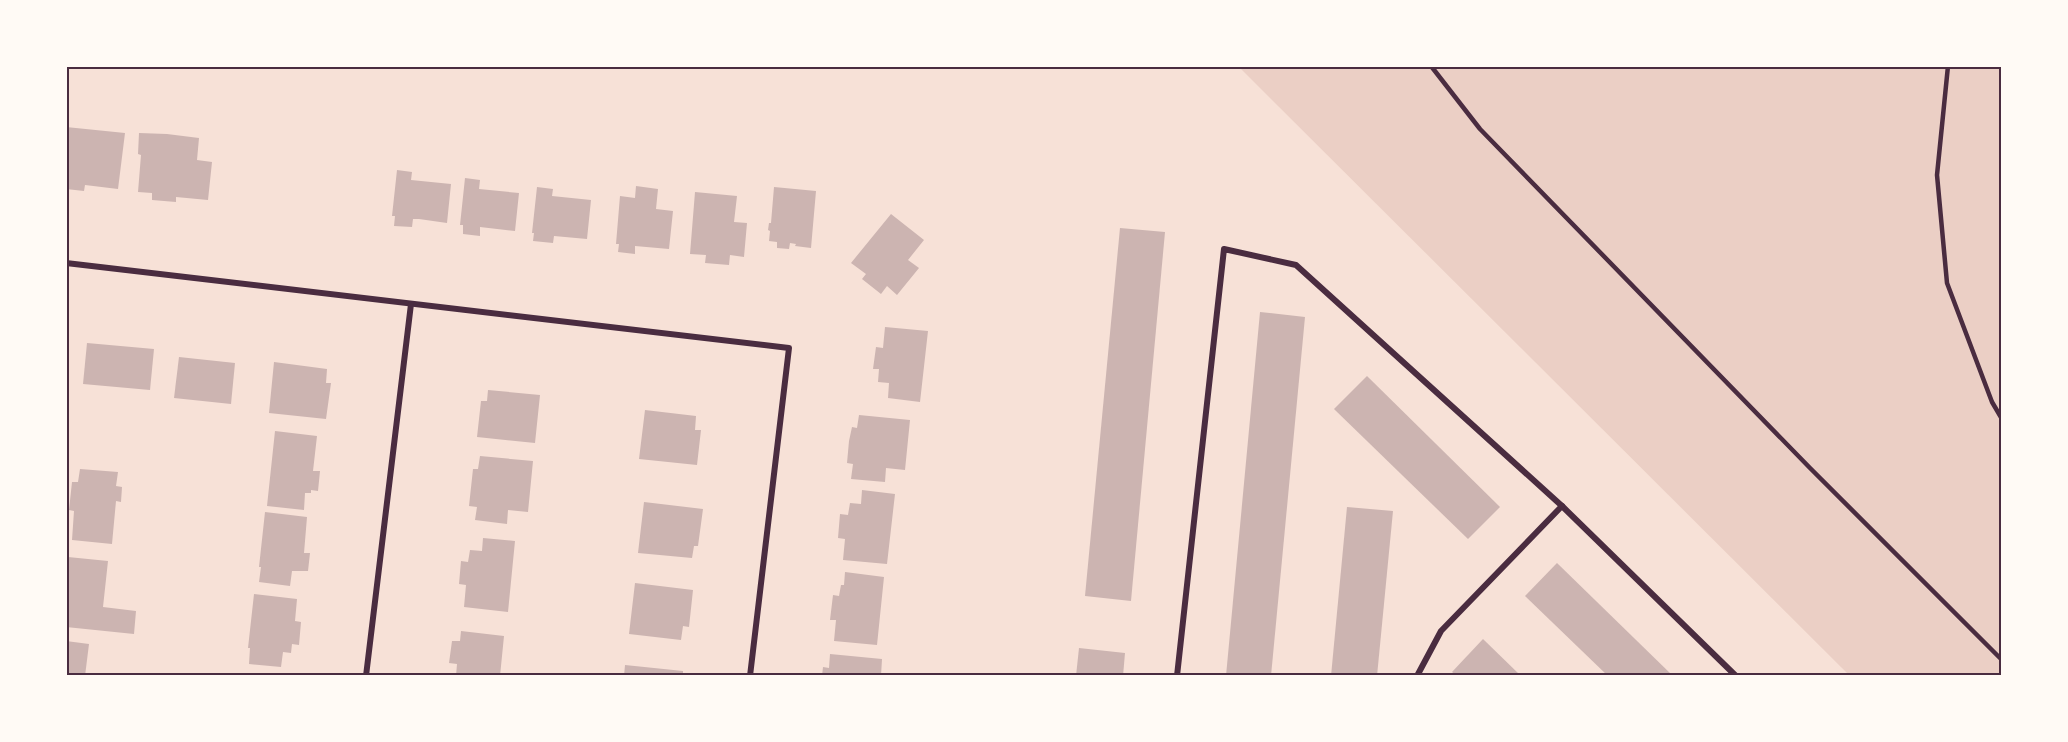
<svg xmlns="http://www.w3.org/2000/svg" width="2068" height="742" font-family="Inter,sans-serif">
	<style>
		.green { fill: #ebcfc5 }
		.building { fill: #ccb4b1 }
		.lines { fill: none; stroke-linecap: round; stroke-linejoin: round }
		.service { stroke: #4a2c40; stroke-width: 4.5 }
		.minor { stroke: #4a2c40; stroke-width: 6 }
		.neatline { fill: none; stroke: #4a2c40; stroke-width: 2 }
	</style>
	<rect width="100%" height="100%" fill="#f7e1d7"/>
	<path class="green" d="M1238 66H2002V676H1850Z"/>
	<g class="building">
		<path d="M66 127 125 133 118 189 85 185 84 191 66 189Z"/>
		<path d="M139 133 167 134 199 138 197 160 212 162 208 200 176 197V202L152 200V193L138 192 141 155 138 154Z"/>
		<path d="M397 170 412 172 411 180 451 184 447 223 419 219H413L412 227 394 226 395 216H392Z"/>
		<path d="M465 178 480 180 479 189 519 193 515 231 480 227V236L463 234V225H460Z"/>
		<path d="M636 186 658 189 656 209 673 211 669 249 635 246V254L618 252 619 244H616L620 196 635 198Z"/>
		<path d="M537 187 553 189 552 196 591 200 587 239 554 236 553 243 533 241 534 233H532Z"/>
		<path d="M774 187 816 191 811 248 795 246 796 244 790 243 789 249 777 248V242L769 241 770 231 768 230 769 223H771Z"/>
		<path d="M695 192 737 196 734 222 747 223 744 257 730 255 729 265 705 263 706 255 690 254Z"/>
		<path d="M891 214 924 240 908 260 919 268 897 295 887 286 881 294 862 279 866 274 851 263Z"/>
		<path d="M1120 228 1165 232 1131 601 1085 596Z"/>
		<path d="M1260 312 1305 317 1271 676H1226Z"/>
		<path d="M885 327 928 331 920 402 888 398 889 383 878 382 879 369H873L876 347 883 348Z"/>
		<path d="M87 343 154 349 150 390 83 384Z"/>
		<path d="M179 357 235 363 231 404 174 398Z"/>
		<path d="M274 362 327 369 326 383H331L326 419 269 413Z"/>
		<path d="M1367 376 1500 507 1468 539 1334 409Z"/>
		<path d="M488 390 540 395 535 443 477 437 481 401H487Z"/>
		<path d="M645 410 696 416 695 430H701L697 465 639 459Z"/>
		<path d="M859 415 910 420 905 470 886 468 885 482 851 479 853 464 847 463 849 441 852 427 857 428Z"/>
		<path d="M275 431 317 436 313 471H320L318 491 311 490V493H305L304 510 267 506Z"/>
		<path d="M480 456 533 461 528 512 508 510 507 524 475 520 477 507 469 506 473 469H478Z"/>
		<path d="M80 469 118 472 116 486 122 487 121 502 116 501 112 544 72 540 74 511 69 510 72 482H78Z"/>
		<path d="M862 490 895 494 887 564 843 560 845 539 838 538 840 514 848 515 850 503 861 504Z"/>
		<path d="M644 502 703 509 698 546H694L692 558 638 553Z"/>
		<path d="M1347 507 1393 511 1377 676H1331Z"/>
		<path d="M265 512 307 517 304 553H310L308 571H292L290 586 259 582 261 567H259Z"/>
		<path d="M483 538 515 541 508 612 464 607 466 585 459 584 461 561 468 562 470 550 482 551Z"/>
		<path d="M68 557 108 561 103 607 136 611 134 634 66 627Z"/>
		<path d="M1557 563 1673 676H1608L1525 596Z"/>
		<path d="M845 572 884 577 877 645 834 641 836 620H830L833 595 839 596 841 585H844Z"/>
		<path d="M635 583 693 590 689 627 683 626 681 640 629 634Z"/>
		<path d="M254 594 297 599 295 621 301 622 299 645 292 644 291 653 283 652 281 667 249 664 250 648H248Z"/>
		<path d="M461 631 504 636 500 676H456L457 664 449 663 452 641H460Z"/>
		<path d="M1483 639 1521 676H1457L1452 672Z"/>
		<path d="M66 641 89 644 85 676H66Z"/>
		<path d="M1079 648 1125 653 1123 676H1076Z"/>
		<path d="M830 654 882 659 881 676H822L823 667 829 668Z"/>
		<path d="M625 665 683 671V676H624Z"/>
	</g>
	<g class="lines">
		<g class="service">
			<path d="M1431 66 1480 129 1810 468 2002 660"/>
			<path d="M1948 66 1937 175 1947 283 1992 402 2002 419"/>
		</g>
		<g class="minor">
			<path d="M66 263 789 348 750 676"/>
			<path d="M366 676 411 304"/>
			<path d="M1177 676 1224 249 1296 265 1562 506 1736 676"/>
			<path d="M1417 676 1441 631 1562 506"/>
		</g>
	</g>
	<rect width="2068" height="742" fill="none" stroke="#fffaf5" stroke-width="135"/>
	<rect x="68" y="68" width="1932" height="606" class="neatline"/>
</svg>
